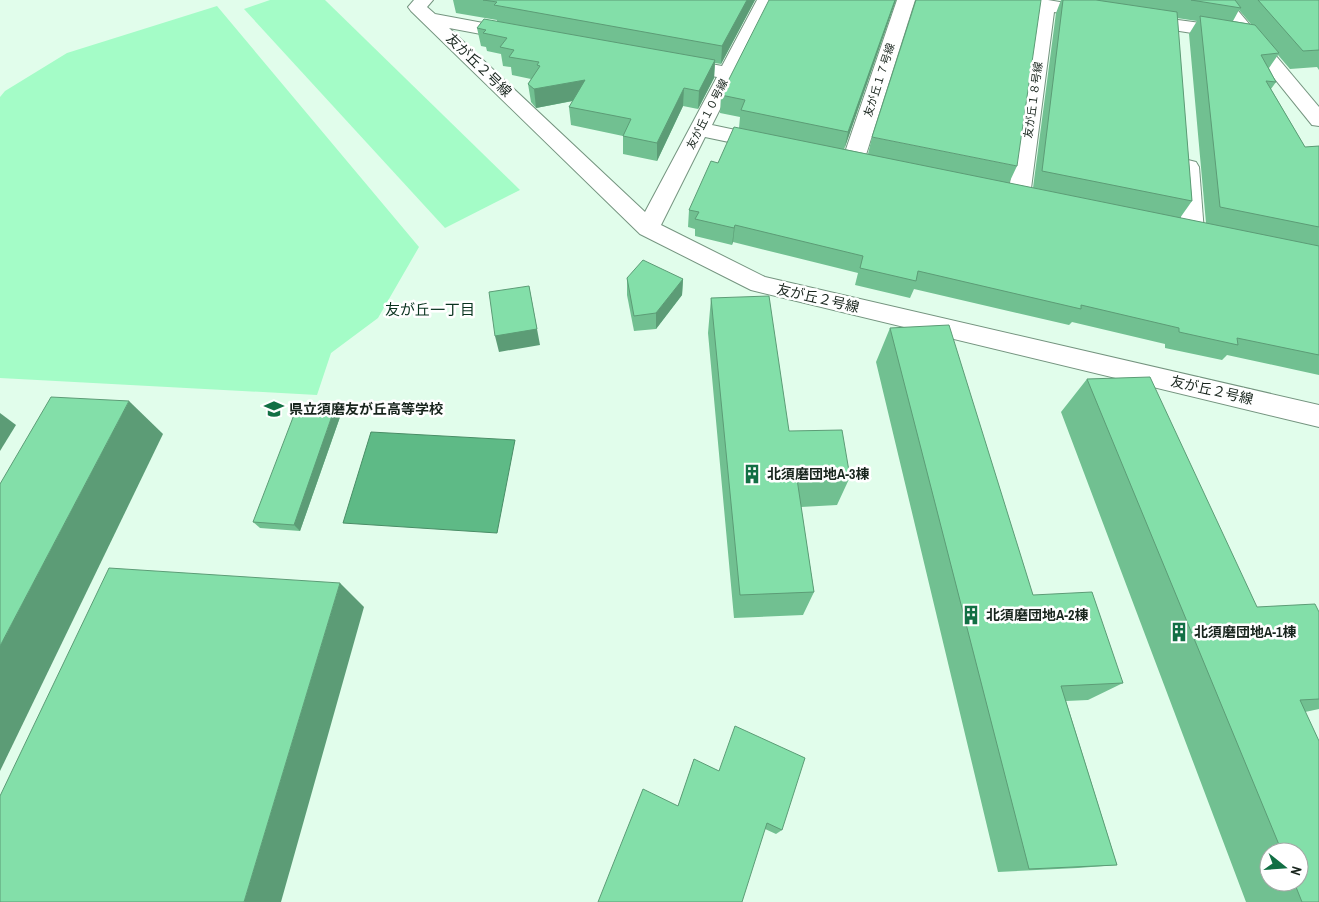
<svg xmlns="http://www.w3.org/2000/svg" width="1319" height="902" font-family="'Archivo Narrow','Noto Sans JP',sans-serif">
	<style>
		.green { fill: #a4fcc7 }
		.water { fill: #5eba86; stroke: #498d66 }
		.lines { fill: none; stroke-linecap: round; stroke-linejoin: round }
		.minor-casing { stroke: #74947f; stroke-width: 2 }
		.tertiary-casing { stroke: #74947f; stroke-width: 2 }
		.minor { fill: #fff; fill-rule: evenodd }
		.tertiary { fill: #fff; fill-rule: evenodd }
		.wall { fill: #71c091; fill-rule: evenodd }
		.shaded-wall { fill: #5c9c76 }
		.building { fill: #83dfa9; stroke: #5c9c76 }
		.labels { text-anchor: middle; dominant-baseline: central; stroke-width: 5; stroke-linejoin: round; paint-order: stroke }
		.far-street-label { font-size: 11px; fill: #18251d; stroke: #fff }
		.street-label { font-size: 14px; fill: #18251d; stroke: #fff }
		.poi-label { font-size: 14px; font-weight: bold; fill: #18251d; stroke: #fff; text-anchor: start }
		.neighbourhood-label { font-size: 15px; fill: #07321d; stroke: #fff }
	</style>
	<rect width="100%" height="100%" fill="#e1fdeb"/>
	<g class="green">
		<path d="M270 0H325L520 190 445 228 244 9Z"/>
		<path d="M217 6 419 247 378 318 331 353 317 395 0 378V97L5 91 67 53Z"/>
	</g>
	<path class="water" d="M371 432 515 440 497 533 343 523Z"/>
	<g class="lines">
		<defs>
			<g id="minor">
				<path d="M414 0H433L427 7 435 14 520 30 522 34 520 38 513 40 449 28 645 212 717 77 671 68 668 64 671 60 678 58 722 66 757 0H775L712 125 774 138 777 143 774 148 767 150 705 137 661 225 765 277 1319 405V427L751 290 640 234 411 11 408 7Z"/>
				<path d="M897 0H915L864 161 860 166 853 168 846 166 842 161Z"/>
				<path d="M1006 0H1048L1095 8 1101 9 1104 13 1101 17 1095 18 1054 12 1030 196 1027 201 1019 204 1011 201 1008 196 1037 9 1009 4Z"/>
				<path d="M1140 15 1231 27 1238 29 1240 33 1238 37 1231 39 1134 24 1131 20 1134 16Z"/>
				<path d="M1188 160 1196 162 1199 167 1204 232 1201 238 1193 240 1185 238 1182 232 1177 167 1180 162Z"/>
			</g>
			<path id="tertiary" d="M1211 0H1229L1319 107V126L1312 125Z"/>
		</defs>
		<use href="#minor" class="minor-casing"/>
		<use href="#tertiary" class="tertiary-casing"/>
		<use href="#minor" class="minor"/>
		<use href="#tertiary" class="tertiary"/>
	</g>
	<g class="wall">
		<path d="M453 0H755L721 64 715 63 714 78 698 109 683 106 657 161 623 154V136L571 125 569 107 573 101 536 108 531 102 528 84 531 79 512 75 511 67 503 66 501 54 487 51 486 47 481 46 477 28 497 21V20L456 13Z"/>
		<path d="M896 0 844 149 868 154 872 137 1017 166 1009 183 1033 188 1056 13 1061 0H1319V70L1317 67 1290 69 1278 55 1269 68 1276 82 1271 89 1305 147 1319 146V375L1227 355 1222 360 1165 348V344L1072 322 1069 325 914 289 910 298 855 285 858 273 733 242 732 245 695 236V229L688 227 689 210 739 128 740 117 720 113 721 95ZM1239 10 1251 24 1233 21ZM1177 18 1197 21 1189 34 1206 223 1180 218 1192 201Z"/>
		<path d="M627 278 683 279 682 295 656 329 634 331 627 295Z"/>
		<path d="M711 298 789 431 850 477 837 505 801 507 814 592 803 615 734 618 708 333Z"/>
		<path d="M890 328 1033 595 1123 683 1088 700 1066 701 1117 865 1078 868 998 872 876 362Z"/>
		<path d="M1087 379 1257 607 1319 612V709L1305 712 1319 902H1246L1061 412ZM1269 852H1299V882H1269Z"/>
		<path d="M340 417 300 531 260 528 253 522Z"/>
		<path d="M694 759 782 830 776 834 765 829 678 806Z"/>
	</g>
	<g class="shaded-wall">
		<path d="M747 0H755L721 64 722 46Z"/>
		<path d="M895 0H896L844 150 848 132Z"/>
		<path d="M715 60 714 78 698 109 699 91Z"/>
		<path d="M585 80 587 98 536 108 534 89Z"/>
		<path d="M684 88 683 106 657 161V143Z"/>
		<path d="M735 225 733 242 732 245 734 228Z"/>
		<path d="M683 279 682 295 656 329V313Z"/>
		<path d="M529 286 540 345 499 352 495 336Z"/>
		<path d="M129 401 163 434 0 771V646Z"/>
		<path d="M334 410 340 417 300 531 294 525Z"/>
		<path d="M0 413 16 425 0 451Z"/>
		<path d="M340 583 364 607 281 902H244Z"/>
	</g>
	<g class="building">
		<path d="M483 0H747L722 46 494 5 497 2Z"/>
		<path d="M769 0H895L848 132 741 110 745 100 721 95Z"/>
		<path d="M916 0H1041L1017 166 872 137Z"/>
		<path d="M1063 0H1096L1177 12 1192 201 1042 171Z"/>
		<path d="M1191 0H1235L1241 8Z"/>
		<path d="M1258 0H1319V50L1303 51Z"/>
		<path d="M1200 16 1255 25 1279 53 1261 55 1276 82 1266 81 1305 147 1319 146V227L1220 207Z"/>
		<path d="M484 19 715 60 699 91 684 88 657 143 623 136 631 119 569 107 585 80 534 89 528 84 540 66 537 65 539 62 509 57 514 50 500 47 507 38 483 33 486 30 477 28Z"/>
		<path d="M734 127 1319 246V355L1237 338 1238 345 1179 332V328L1081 305V309L918 271 916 281 860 268 863 256 735 225 734 228 695 219 699 212 689 210 711 161 718 163Z"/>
		<path d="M643 260 683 279 656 313 634 316 627 278Z"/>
		<path d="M529 286 537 329 495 336 489 292Z"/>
		<path d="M769 296 789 431 842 430 850 477 797 479 814 592 740 595 711 298Z"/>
		<path d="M949 325 1033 595 1092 592 1123 683 1061 686 1117 865 1029 869 890 328Z"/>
		<path d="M1150 377 1257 607 1315 604 1319 612V699L1300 700 1319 741V902H1302L1294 882H1299V852H1282L1087 379Z"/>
		<path d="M51 397 129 401 0 646V484Z"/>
		<path d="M297 407 334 410 294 525 253 522Z"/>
		<path d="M109 568 340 583 244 902H0V796Z"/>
		<path d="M735 726 805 758 782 830 767 823 742 902H598L643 789 678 806 694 759 719 771Z"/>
	</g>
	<defs>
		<symbol id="school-bare" viewBox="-9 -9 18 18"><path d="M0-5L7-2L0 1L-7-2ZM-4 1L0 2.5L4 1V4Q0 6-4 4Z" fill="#126f44" stroke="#fff" stroke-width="2.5" paint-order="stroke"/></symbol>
		<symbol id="building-bare" viewBox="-9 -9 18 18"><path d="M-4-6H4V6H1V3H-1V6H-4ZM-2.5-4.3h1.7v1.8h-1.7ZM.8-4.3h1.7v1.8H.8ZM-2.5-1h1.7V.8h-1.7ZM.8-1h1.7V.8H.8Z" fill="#126f44" stroke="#fff" stroke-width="2.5" paint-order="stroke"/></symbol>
	</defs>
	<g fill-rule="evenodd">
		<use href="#school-bare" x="260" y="395" width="28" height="28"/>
		<use href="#building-bare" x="738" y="460" width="28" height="28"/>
		<use href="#building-bare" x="957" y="601" width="28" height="28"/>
		<use href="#building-bare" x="1165" y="618" width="28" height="28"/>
	</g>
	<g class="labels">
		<g class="far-street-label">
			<text transform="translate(879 80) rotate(-72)">友が丘１７号線</text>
			<text transform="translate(1033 100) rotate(-82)">友が丘１８号線</text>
			<text transform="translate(707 114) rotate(-63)">友が丘１０号線</text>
		</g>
		<g class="street-label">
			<text transform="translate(479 65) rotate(44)">友が丘２号線</text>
			<text transform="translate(818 298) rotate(13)">友が丘２号線</text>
			<text transform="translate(1212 390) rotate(13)">友が丘２号線</text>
		</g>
		<g class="poi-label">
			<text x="289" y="409">県立須磨友が丘高等学校</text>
			<text x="767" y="474">北須磨団地A-3棟</text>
			<text x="986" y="615">北須磨団地A-2棟</text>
			<text x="1194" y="632">北須磨団地A-1棟</text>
		</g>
		<g class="neighbourhood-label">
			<text x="430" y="309">友が丘一丁目</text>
		</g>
	</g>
	<g transform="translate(1284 867) rotate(107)"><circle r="24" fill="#ffffff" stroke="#a3a8a5"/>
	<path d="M0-4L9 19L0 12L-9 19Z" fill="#126f44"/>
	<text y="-8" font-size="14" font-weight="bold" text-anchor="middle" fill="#18251d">N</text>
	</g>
</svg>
